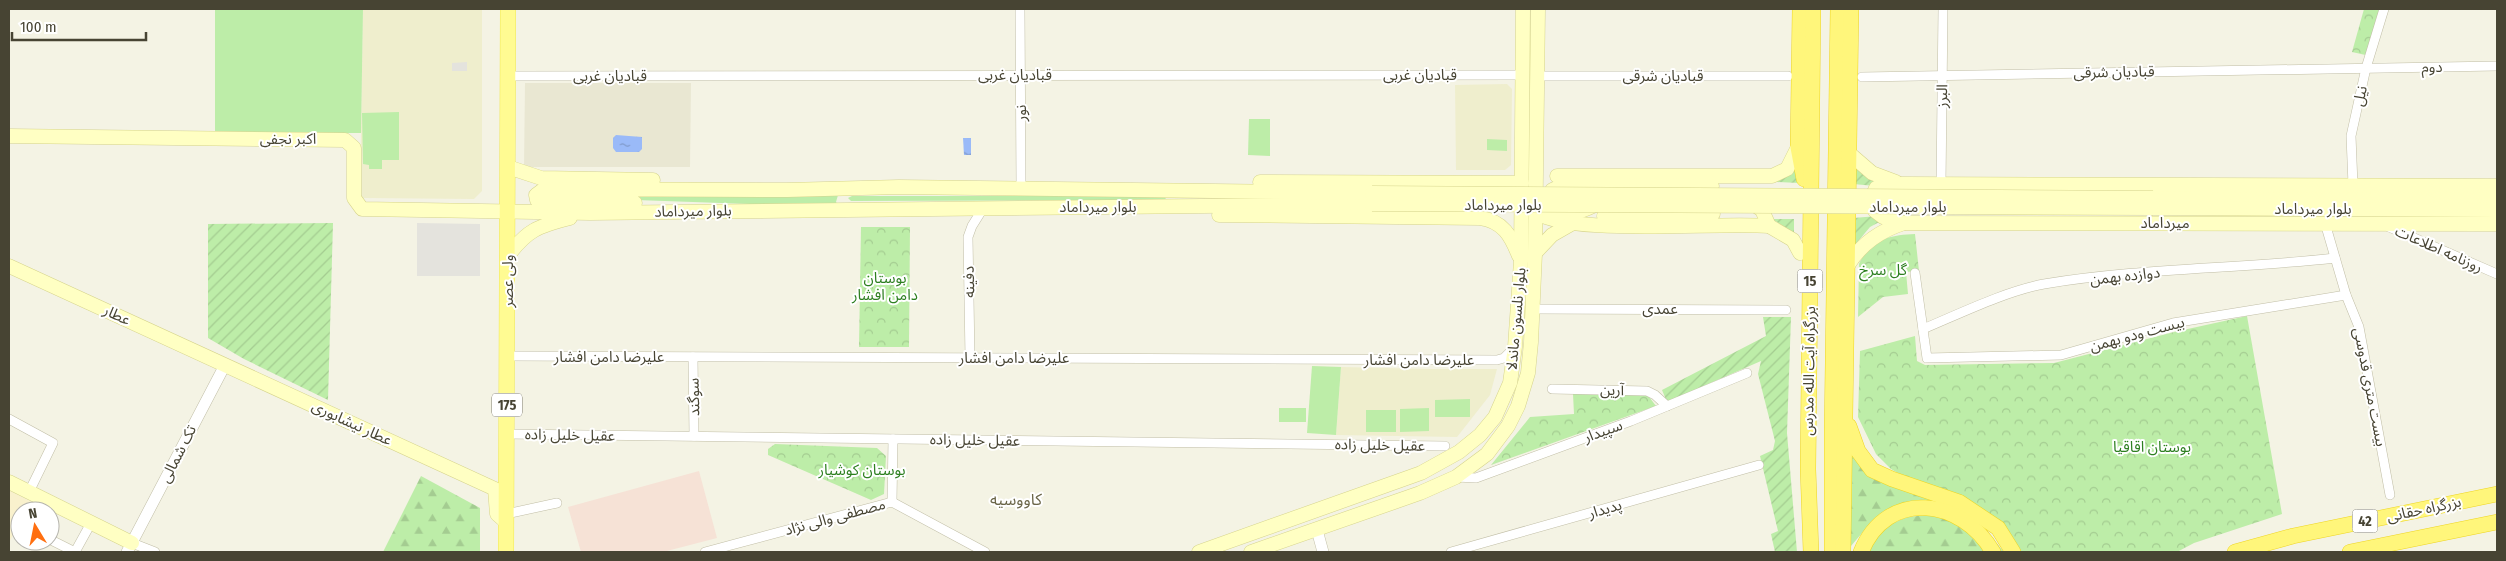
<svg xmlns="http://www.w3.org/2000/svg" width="2506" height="561" font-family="'Fira Sans Condensed','Noto Sans Arabic',sans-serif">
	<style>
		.residential { fill: #e9e7d2 }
		.commercial { fill: #f9f1cd }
		.education { fill: #efeecd }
		.medical { fill: #f6e2d6 }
		.grass { fill: #bdeda8 }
		.forest { fill: url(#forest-firs) }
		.park { fill: url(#park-crowns) }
		.garden { fill: url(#garden-furrows) }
		.parking { fill: #e4e3dd }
		.water { fill: url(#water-ripples) }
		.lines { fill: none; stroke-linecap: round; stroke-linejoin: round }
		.minor-casing { stroke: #c1bea6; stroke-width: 10 }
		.tertiary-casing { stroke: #c1bea6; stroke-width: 12 }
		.secondary-casing { stroke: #d6d48d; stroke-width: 15 }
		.primary-casing { stroke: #f0e856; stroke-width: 16 }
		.trunk-casing { stroke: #eed524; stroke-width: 16 }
		.minor { stroke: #fff; stroke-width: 9 }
		.tertiary { stroke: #fff; stroke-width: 11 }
		.secondary { stroke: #ffffc3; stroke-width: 14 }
		.primary { stroke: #fffb92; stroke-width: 15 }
		.trunk { stroke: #fff67b; stroke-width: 15 }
		.secondary-bridge-casing { stroke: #d6d48d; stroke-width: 15; stroke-linecap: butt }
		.secondary-bridge { stroke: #ffffc3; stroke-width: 14 }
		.labels { text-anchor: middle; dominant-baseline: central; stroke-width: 4; stroke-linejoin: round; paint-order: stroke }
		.shield { fill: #fff; stroke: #7e7c70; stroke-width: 1 }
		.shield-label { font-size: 14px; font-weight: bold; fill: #474433 }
		.street-label { font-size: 15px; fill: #474433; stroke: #fff }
		.park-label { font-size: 15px; fill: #2d7f20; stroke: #fff }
		.neighbourhood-label { font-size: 16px; fill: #6b6649; stroke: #fff }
	</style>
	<defs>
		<pattern id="forest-firs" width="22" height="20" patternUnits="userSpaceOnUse" patternTransform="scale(1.25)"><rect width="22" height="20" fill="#bdeda8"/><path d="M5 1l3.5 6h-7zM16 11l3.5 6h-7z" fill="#a4cc91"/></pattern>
		<pattern id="park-crowns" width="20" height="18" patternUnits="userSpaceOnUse" patternTransform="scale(1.25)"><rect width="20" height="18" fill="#bdeda8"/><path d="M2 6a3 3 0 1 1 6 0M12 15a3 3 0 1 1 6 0" fill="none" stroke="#a4cc91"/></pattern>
		<pattern id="garden-furrows" width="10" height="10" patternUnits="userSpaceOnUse" patternTransform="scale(1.25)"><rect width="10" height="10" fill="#bdeda8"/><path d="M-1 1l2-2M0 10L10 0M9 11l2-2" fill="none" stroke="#a4cc91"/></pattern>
		<pattern id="water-ripples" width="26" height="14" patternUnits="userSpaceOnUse" patternTransform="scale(1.25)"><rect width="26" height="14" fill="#9abaf8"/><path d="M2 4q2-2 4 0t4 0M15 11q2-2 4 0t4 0" fill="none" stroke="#7f99c9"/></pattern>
	</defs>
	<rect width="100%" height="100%" fill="#f4f3e4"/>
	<path class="residential" d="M525 83H691L690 167H524Z"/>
	<path class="commercial" d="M9 490 32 502 27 511H20V523L9 542Z"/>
	<g class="education">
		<path d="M363 9H482V191L474 199 363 198 360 195Z"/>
		<path d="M1507 84 1512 89 1511 165 1505 170H1456L1455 85Z"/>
		<path d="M1341 367 1429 369H1497L1490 395 1457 437 1336 435Z"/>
	</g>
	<path class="medical" d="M699 471 717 538 663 552H581L568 507Z"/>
	<g class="grass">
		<path d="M215 9H363L361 133H215Z"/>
		<path d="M399 112V160H382V169H369V165L363 164 362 113Z"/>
		<path d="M1249 119H1270V156L1248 155Z"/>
		<path d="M1487 139 1507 140V151L1487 150Z"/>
		<path d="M542 194 838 195 836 202 839 207 579 198Z"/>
		<path d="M852 196H1165L1166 200 851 201 848 198Z"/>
		<path d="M1312 366 1341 367 1336 435 1307 433Z"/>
		<path d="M1470 399V417H1435V400Z"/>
		<rect x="1279" y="408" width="27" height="14"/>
		<path d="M1429 408V431L1400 432V409Z"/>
		<rect x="1366" y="410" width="30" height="22"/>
	</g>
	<g class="forest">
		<path d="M1851 450 1980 524 2004 552H1998L1953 511 1879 517 1868 526 1851 546Z"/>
		<path d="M421 476 480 508V552H383Z"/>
		<path d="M1938 514 1968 531 1987 552H1864L1882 528 1907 517Z"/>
	</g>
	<g class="park">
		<path d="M2364 9H2384L2370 56 2352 52Z"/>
		<path d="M861 227H910L909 347H859Z"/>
		<path d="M1915 234 1919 271 1906 272 1908 294 1883 297 1858 317 1859 264C1870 239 1890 235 1915 234Z"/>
		<path d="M2247 316 2282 514 2194 543 2177 552H2019L2012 541 1891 469 1876 454 1858 417 1860 351 1915 336 1917 361 1925 365 2054 363 2174 332Z"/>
		<path d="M1573 394H1647L1656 406 1491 465 1530 417 1574 414Z"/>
		<path d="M775 444 877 448 886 456 884 494 871 500 768 455V449Z"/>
	</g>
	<g class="garden">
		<path d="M1853 162 1878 183 1875 186 1853 184Z"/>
		<path d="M1796 168 1799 183 1777 182V177Z"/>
		<path d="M1878 216 1881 221 1870 227 1854 246 1853 218Z"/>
		<path d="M1772 219H1794V233Z"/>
		<path d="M333 223 328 400 244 359 208 338V224Z"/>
		<path d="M1763 317H1791L1787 433 1797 552H1775L1771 534 1778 531 1760 456 1773 450 1775 441 1758 374 1761 361 1667 402 1662 390 1766 336Z"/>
	</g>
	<g class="parking">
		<path d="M467 62V71H452V63Z"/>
		<path d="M417 223 480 224V276H417Z"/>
	</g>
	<g class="water">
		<path d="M616 135 642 137V149L639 152H616L613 148V138Z"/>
		<path d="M963 138H971V155H964Z"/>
	</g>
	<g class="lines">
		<defs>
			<g id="minor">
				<path d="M1020 9 1021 188"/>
				<path d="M508 76 1523 75"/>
				<path d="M1537 76H1788"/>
				<path d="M1862 77 2497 66"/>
				<path d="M1941 184 1943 9"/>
				<path d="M2353 185 2351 136 2366 68 2384 9"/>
				<path d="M2325 223 2346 295 2359 327 2390 495"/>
				<path d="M2389 227 2497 274"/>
				<path d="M1915 273 1927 358 2061 355 2173 323 2346 295"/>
				<path d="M1533 309 1786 310"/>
				<path d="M1923 329C1959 314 2006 291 2044 284 2140 268 2238 269 2335 258"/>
				<path d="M507 356 1497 360 1504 358 1515 347"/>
				<path d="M693 357 694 436"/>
				<path d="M970 358 968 237 972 226 982 210"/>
				<path d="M1552 389 1647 391 1655 395 1667 406"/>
				<path d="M9 419 53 443 29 492"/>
				<path d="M506 434 1445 446"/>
				<path d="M1456 477 1476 478 1631 421 1747 373"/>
				<path d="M892 502 893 439"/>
				<path d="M506 514 557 503"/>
				<path d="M51 540 75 552"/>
				<path d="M132 543 155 552"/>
				<path d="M75 552 91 523"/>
				<path d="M705 552 892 502 985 552"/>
				<path d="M1451 552 1759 465"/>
			</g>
			<g id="tertiary">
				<path d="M1317 530 1323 552"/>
				<path d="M127 552 225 365"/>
			</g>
			<g id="secondary">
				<path d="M9 136 345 140 354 148V198L362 209 590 213 1372 204"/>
				<path d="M1850 154 1872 173 1896 182"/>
				<path d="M508 167 541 178 653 180"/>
				<path d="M1557 176H1772L1787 169 1798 147"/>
				<path d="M1260 182 1522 183"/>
				<path d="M2153 198 2497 199"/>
				<path d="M1750 202 1762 210 1769 226"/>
				<path d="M635 203 542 202 537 200 536 195 544 189 787 190 899 187 1372 193"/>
				<path d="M1595 205C1580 212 1570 217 1555 208L1550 197 1552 190 1563 185 1712 186"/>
				<path d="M2153 208 2497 210"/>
				<path d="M1531 209C1561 238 1721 221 1769 226L1793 240 1800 253"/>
				<path d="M1219 215 1480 218C1503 221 1511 236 1519 256"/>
				<path d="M1604 216 1713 214"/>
				<path d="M1904 223 1883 217 1875 211 1872 197 1876 188 1888 184H1904L2497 186"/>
				<path d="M1535 253 1552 235 1573 223"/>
				<path d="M507 257C527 230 538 226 570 218"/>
				<path d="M1848 265C1862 243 1880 231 1904 223L2497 224"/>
				<path d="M9 266 495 489 497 514 506 522"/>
				<path d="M9 482 132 543"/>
				<path d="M1199 552 1421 473 1459 452 1480 435 1495 417 1510 383 1515 347 1521 261 1523 9"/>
				<path d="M1251 552 1420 493 1456 477 1487 454 1508 426 1518 406 1528 373 1531 342 1535 253 1538 9"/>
			</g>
			<path id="primary" d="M506 552 508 9"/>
			<g id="trunk">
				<path d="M1800 9 1798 147 1804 179"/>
				<path d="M1849 426 1858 451 1872 470 1892 479 1959 502 1998 528 2013 552"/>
				<path d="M1811 552 1808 469 1813 9"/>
				<path d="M1832 552V434L1838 9"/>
				<path d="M1843 552 1851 9"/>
				<path d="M1861 552C1887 488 1962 498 1993 552"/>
				<path d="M2235 552 2293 536 2497 494"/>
				<path d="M2350 552 2497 522"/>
			</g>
		</defs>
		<use href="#minor" class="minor-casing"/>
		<use href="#tertiary" class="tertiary-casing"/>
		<use href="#secondary" class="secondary-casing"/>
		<use href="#primary" class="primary-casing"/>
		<use href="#trunk" class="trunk-casing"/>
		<use href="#minor" class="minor"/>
		<use href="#tertiary" class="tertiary"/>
		<use href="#secondary" class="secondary"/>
		<use href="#primary" class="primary"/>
		<use href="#trunk" class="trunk"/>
		<defs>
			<g id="secondary-bridge">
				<path d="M1372 193 2153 198"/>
				<path d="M1372 204 2153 208"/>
			</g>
		</defs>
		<use href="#secondary-bridge" class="secondary-bridge-casing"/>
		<use href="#secondary-bridge" class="secondary-bridge"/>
	</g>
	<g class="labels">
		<g class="shield">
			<rect x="1797.5" y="269.5" width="25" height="23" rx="4"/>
			<rect x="492" y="393.5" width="30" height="23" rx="4"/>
			<rect x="2352.5" y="509.5" width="25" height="23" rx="4"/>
		</g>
		<g class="shield-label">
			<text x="1810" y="281">15</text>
			<text x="507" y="405">175</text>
			<text x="2365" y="521">42</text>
		</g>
		<g class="street-label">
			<text transform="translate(2432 67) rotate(-1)">دوم</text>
			<text transform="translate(2114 72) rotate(-1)">قبادیان شرقی</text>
			<text x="1015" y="75">قبادیان غربی</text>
			<text x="1420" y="75">قبادیان غربی</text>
			<text x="610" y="76">قبادیان غربی</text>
			<text x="1663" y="76">قبادیان شرقی</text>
			<text transform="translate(1942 96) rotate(-89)">البرز</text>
			<text transform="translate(2360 96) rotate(-78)">نیل</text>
			<text transform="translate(1021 113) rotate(-90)">نور</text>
			<text x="288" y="139">اکبر نجفی</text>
			<text x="1503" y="205">بلوار میرداماد</text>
			<text x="1098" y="207">بلوار میرداماد</text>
			<text x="1908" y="207">بلوار میرداماد</text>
			<text x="2313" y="209">بلوار میرداماد</text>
			<text transform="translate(693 211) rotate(-1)">بلوار میرداماد</text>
			<text x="2165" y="223">میرداماد</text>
			<text transform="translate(2439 249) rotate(24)">روزنامه اطلاعات</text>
			<text transform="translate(2125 276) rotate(-6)">دوازده بهمن</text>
			<text transform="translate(508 281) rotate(-90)">ولی عصر</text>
			<text transform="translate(969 282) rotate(-91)">دفینه</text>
			<text x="1660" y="309">عمدی</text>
			<text transform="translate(117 315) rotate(25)">عطار</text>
			<text transform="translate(1516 319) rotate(-85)">بلوار نلسون ماندلا</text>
			<text transform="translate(2137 334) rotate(-15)">بیست ودو بهمن</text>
			<text x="609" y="357">علیرضا دامن افشار</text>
			<text x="1014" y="358">علیرضا دامن افشار</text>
			<text x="1419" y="360">علیرضا دامن افشار</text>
			<text transform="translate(1809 371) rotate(-89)">بزرگراه آیت الله مدرس</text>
			<text transform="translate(2370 387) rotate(79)">بیست متری قدوسی</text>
			<text transform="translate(1612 390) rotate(1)">آرین</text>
			<text transform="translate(694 397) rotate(-91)">سوگند</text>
			<text transform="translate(352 423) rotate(25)">عطار نیشابوری</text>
			<text transform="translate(1603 431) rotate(-20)">سپیدار</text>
			<text transform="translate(570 435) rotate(1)">عقیل خلیل زاده</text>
			<text transform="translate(975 440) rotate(1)">عقیل خلیل زاده</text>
			<text transform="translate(1380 445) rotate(1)">عقیل خلیل زاده</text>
			<text transform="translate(178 454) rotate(-63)">تک شمالی</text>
			<text transform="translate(1605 509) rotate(-16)">پدیدار</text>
			<text transform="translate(2424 509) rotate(-12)">بزرگراه حقانی</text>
			<text transform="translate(835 517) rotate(-15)">مصطفی والی نژاد</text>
		</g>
		<g class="park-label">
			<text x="1883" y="270">گل سرخ</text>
			<text x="885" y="278">بوستان<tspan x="885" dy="17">دامن افشار</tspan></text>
			<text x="2152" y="447">بوستان اقاقیا</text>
			<text x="862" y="470">بوستان کوشیار</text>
		</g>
		<g class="neighbourhood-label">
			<text x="1016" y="499">کاووسیه</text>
		</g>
	</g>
	<rect width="2506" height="561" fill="none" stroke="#474433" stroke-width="20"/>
	<g transform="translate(35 526) rotate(350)"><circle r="24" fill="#ffffff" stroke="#b5b4ad"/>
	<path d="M0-4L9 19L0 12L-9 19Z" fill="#ff6f10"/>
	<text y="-8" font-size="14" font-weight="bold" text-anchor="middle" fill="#474433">N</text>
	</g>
	<path d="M12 32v8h134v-8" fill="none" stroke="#474433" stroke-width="2.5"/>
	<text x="20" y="32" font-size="15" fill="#474433" stroke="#ffffff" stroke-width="4" paint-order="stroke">100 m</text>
</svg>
